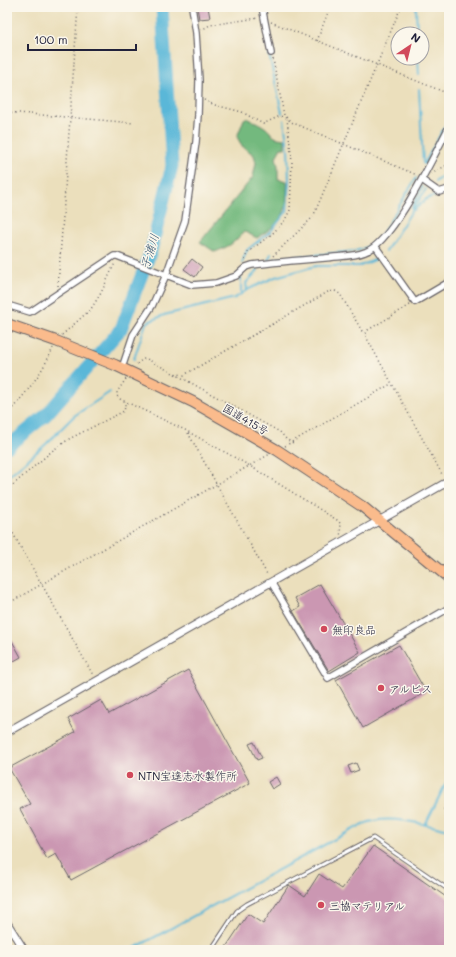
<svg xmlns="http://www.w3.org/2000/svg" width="456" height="957" font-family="Mali,'Klee One',sans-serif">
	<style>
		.forest { fill: #73b97e; stroke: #4a6e5c }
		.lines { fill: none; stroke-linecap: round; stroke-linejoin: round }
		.stream { stroke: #5ab7d8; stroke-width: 2 }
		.river { stroke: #5ab7d8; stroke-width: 13 }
		.building { fill: #cb97b2 }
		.service-casing { stroke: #686468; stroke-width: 5 }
		.minor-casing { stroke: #686468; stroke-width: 8 }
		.tertiary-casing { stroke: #686468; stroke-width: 9 }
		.trunk-casing { stroke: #686468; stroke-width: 12 }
		.path { stroke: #686468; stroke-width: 1.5; stroke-dasharray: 1 3; stroke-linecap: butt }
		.service { stroke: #fff; stroke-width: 3 }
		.minor { stroke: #fff; stroke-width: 5.5 }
		.tertiary { stroke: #fff; stroke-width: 7 }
		.trunk { stroke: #fabb8c; stroke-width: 10 }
		.poi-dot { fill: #d1495b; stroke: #fbf7ec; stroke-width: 1.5 }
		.labels { text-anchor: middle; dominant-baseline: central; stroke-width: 3; stroke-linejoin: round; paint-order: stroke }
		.street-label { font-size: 11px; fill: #22223b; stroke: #fbf7ec }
		.poi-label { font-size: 11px; fill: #22223b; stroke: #fbf7ec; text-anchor: start }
		.water-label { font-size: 12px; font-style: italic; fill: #365672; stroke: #fbf7ec }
	</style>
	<rect width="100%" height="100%" fill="#fbf7ec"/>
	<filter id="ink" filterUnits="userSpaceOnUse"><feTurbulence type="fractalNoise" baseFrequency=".025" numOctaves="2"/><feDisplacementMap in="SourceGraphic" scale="8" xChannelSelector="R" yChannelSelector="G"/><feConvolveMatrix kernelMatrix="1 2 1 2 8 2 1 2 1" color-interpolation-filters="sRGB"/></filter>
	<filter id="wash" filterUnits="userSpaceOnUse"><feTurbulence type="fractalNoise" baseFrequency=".012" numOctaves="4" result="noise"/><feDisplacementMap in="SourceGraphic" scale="16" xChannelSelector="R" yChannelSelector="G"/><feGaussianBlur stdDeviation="0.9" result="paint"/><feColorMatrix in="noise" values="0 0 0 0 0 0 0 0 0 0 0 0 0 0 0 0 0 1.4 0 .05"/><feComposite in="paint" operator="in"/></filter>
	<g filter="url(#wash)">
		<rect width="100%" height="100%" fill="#ebdfbc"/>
		<path class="forest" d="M246 118C252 120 261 124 266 128 276 137 270 137 285 139V148H281L276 157 278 166V179L287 181C288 213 285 220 257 238L245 232C240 234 239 238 235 241 230 246 222 249 215 252L200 242 253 177 256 163 254 155 242 146 237 137 244 119Z"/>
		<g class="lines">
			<g class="stream">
				<path d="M416 7 417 34"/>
				<path d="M269 54 282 113"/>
				<path d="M418 58 419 75"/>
				<path d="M419 89 423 163"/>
				<path d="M424 164 449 119"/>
				<path d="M435 182 449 170"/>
				<path d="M412 208 422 187"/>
				<path d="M414 210 426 199 439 194"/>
				<path d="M381 236 416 178"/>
				<path d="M386 251 426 189"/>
				<path d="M275 259 355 251 365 248 377 240"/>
				<path d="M268 260 271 254"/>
				<path d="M242 263 247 250 271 231 287 211 289 182 288 150 284 120"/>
				<path d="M241 277V294"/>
				<path d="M247 290 246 283 258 270"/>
				<path d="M134 359 146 323 164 315 235 298 247 290 275 277 316 266H360L377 259"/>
				<path d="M7 477 45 445 74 416 110 392"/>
				<path d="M425 825 447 781 449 779"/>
				<path d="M131 950 348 832C356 828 365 822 374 821 398 816 426 825 449 830"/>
			</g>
			<path class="river" d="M7 447 46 415 121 329 151 251 172 166 162 7"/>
		</g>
		<g id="blocks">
			<g class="building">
				<path d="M197 7H208L210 18 199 19Z"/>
				<path d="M192 259 202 267 195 277 184 269Z"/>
				<path d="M320 584 360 652 329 671 293 611 300 607 295 598Z"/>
				<path d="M7 632 21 657 7 665Z"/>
				<path d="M399 645 426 692 363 728 336 680Z"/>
				<path d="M188 670 250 783 71 880 56 854 47 859 20 809 30 804 9 768 75 732 68 719 101 700 109 714Z"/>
				<path d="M254 742 262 758 257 760 249 744Z"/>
				<path d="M356 763 359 770 351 773 348 766Z"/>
				<path d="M276 777 280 784 272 789 268 782Z"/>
				<path d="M373 846 449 899V942L443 950H224L248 914 263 924 289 885 305 896 319 874 342 889Z"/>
			</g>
		</g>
	</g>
	<g filter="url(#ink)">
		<use href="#blocks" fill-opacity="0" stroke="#686468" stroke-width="1"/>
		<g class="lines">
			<defs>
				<g id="service">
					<path d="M7 816H8"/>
					<path d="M211 950 237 911 247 904 373 838 449 890"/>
				</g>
				<g id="minor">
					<path d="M262 7 271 53"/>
					<path d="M422 180 439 192 449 189"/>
					<path d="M376 247 415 302 449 282"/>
					<path d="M7 305 30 312 114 256H117L192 285 216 283 236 276 246 267 252 265C277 262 301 260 325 258 338 256 353 257 365 252 393 243 434 155 449 127"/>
					<path d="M122 368 133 335 152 306 166 275 185 221 196 142 198 115 199 80 196 33 192 7"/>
					<path d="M271 582 328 678 449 608"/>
				</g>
				<g id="tertiary">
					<path d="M7 732 449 481"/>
					<path d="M7 923 24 950"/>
				</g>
				<path id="trunk" d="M7 324 56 341 115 365 193 402 277 450 363 507 449 578"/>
			</defs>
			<use href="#service" class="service-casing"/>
			<use href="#minor" class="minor-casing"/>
			<use href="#tertiary" class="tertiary-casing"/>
			<use href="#trunk" class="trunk-casing"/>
			<g class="path">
				<path d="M271 22 449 94"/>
				<path d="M201 30 210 25 258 18"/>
				<path d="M317 41 330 7"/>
				<path d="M7 57 11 7"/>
				<path d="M273 59 284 115 291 122 417 175"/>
				<path d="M204 100 215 105 242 112 263 124 280 116 286 118"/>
				<path d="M7 112 134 123"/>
				<path d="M431 174 449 164"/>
				<path d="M273 256 313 217 401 7"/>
				<path d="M245 260 247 253 273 233 285 220 290 210 292 162 287 119"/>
				<path d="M58 286 78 7"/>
				<path d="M410 305 368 330 365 335 443 476"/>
				<path d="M273 324 248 338 328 292 335 291 340 294 362 331 366 333"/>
				<path d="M62 335 91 309 101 293 115 263"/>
				<path d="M137 364 143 359H147L173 373 184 375 248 338"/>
				<path d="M175 374 280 432 286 439 293 443"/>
				<path d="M126 379 117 392V396L120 399 185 430 250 466 337 520 341 524 340 533 341 535"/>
				<path d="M7 414C26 394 42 373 53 348"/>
				<path d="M188 433 268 576"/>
				<path d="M285 446 391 384"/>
				<path d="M7 490 52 451 69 439 124 411 125 407V401"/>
				<path d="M7 520 11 530 10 534 7 536"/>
				<path d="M11 530 93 675"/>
				<path d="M7 604 270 454"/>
				<path d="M449 798 444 809 449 824"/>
			</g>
			<use href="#service" class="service"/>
			<use href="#minor" class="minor"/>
			<use href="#tertiary" class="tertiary"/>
			<use href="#trunk" class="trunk"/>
		</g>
	</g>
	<g class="poi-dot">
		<circle cx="324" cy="629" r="4"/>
		<circle cx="381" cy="688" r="4"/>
		<circle cx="130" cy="775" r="4"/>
		<circle cx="321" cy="905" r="4"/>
	</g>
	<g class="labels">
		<g class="street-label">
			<text transform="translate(246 419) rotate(30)">国道415号</text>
		</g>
		<g class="poi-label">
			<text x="332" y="629">無印良品</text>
			<text x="389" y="688">アルビス</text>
			<text x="138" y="775">NTN宝達志水製作所</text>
			<text x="329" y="905">三協マテリアル</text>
		</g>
		<g class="water-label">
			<text transform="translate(149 251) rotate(-73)">子浦川</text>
		</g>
	</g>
	<rect width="456" height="957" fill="none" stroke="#fbf7ec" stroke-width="24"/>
	<g transform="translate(410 46) rotate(35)"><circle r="19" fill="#fbf7ec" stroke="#a4a2a5"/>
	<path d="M0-3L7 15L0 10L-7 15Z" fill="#d1495b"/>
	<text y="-6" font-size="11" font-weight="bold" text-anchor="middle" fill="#22223b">N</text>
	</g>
	<path d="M28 44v6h108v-6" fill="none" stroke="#22223b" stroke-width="2"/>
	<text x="34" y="44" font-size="12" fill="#22223b" stroke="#fbf7ec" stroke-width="3" paint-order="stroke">100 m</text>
</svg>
